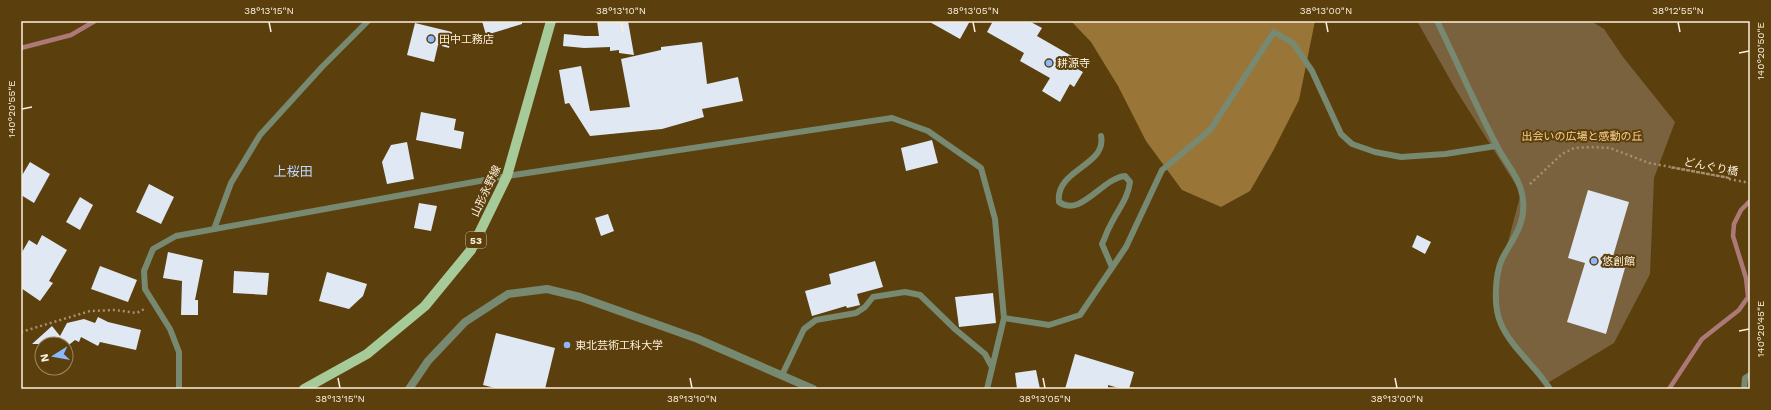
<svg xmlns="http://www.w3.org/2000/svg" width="1771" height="410" font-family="'Work Sans','Noto Sans JP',sans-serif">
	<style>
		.green { fill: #7a623e }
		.forest { fill: #9a7538 }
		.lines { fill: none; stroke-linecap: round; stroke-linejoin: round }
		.stream { stroke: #ac7976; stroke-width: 4.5 }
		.building { fill: #dfe8f3 }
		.path { stroke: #a6916e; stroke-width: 2.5; stroke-dasharray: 2 3; stroke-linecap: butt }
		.service { stroke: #778970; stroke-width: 6 }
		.minor { stroke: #778970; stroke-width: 8 }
		.primary { stroke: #a6ca98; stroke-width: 10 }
		.ticks { fill: none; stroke: #fcf0dd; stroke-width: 1.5 }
		.poi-dot { fill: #8bbafc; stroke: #5b3f0d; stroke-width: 1.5 }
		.labels { text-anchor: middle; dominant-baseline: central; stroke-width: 4; stroke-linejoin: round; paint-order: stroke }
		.shield { fill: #5b3f0d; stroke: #ccbb9f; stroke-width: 1 }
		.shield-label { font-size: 10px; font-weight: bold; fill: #fcf0dd }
		.poi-label { font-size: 11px; fill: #fcf0dd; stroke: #5b3f0d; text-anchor: start }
		.park-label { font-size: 11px; fill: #fdd18f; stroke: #5b3f0d }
		.street-label { font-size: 11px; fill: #fcf0dd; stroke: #5b3f0d }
		.quarter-label { font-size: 13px; fill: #bed9ff; stroke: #5b3f0d }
		.neatline { fill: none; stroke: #fcf0dd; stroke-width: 1.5 }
		.ticks-label { font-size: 10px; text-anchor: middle; fill: #fcf0dd }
	</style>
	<rect width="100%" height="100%" fill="#5b3f0d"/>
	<path class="green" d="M1417 21H1591L1604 29 1623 57 1675 122 1654 178 1650 274 1614 343 1546 384 1511 340 1498 315 1496 287 1521 193 1456 90Z"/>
	<path class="forest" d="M1071 21H1315L1299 100 1273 151 1250 191 1221 207 1182 190 1146 141 1118 86 1091 42Z"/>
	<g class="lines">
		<g class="stream">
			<path d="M21 48 71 35 95 21"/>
			<path d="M1669 389 1702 339 1739 310 1748 297 1746 278 1733 236 1734 224 1741 210 1750 201"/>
		</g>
	</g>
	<g class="building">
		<path d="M482 21H522V24L486 35Z"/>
		<path d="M597 21H628L634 55 619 53V50L610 51V47L584 48 563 46 564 34 585 36H599Z"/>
		<path d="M928 21H970L960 39Z"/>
		<path d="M993 21H1029L1042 28 1037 36 1077 59 1072 66 1083 72 1074 87 1070 84 1060 102 1042 91 1050 78 1020 61 1024 53 987 32Z"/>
		<path d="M415 23 452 32 449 48 438 45 434 62 407 55Z"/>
		<path d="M702 42 707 84 738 77 743 101 702 109 704 117 662 129 590 136 569 103 565 104 559 70 581 66 590 111 630 107 621 59 661 50V47Z"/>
		<path d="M421 112 456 119 454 130 464 132 461 149 416 140Z"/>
		<path d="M932 140 938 163 906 171 901 148Z"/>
		<path d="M407 142 414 179 387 184 382 162 391 145Z"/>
		<path d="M30 162 50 174 34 203 21 195V177Z"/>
		<path d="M149 184 174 197 161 224 136 212Z"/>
		<path d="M1588 190 1629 202 1611 263 1625 268 1606 334 1567 322 1585 263 1568 258Z"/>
		<path d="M80 197 93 205 80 230 66 222Z"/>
		<path d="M419 203 437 206 431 231 414 228Z"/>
		<path d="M608 214 614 231 601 236 595 218Z"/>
		<path d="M42 235 67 250 49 281 53 283 40 301 21 288V254L29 240 37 245Z"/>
		<path d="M1417 235 1431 242 1425 254 1412 247Z"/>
		<path d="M168 252 203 260 195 300H198V315H181L182 281 163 278Z"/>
		<path d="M875 261 883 287 857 294 860 305 847 308 846 306 812 316 805 291 831 284 829 274Z"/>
		<path d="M100 266 137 280 128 302 91 289Z"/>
		<path d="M234 271 269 273 267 295 233 293Z"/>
		<path d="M327 272 367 284 363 296 349 309 319 301Z"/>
		<path d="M993 293 996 323 959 327 955 297Z"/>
		<path d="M98 317 108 322 141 330 136 350 100 342 98 346 81 337 79 342 75 340 70 344H32L52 326 60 336 67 323 84 319 95 323Z"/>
		<path d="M496 333 555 348 545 389H499L483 385Z"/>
		<path d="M1075 354 1134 372 1129 389H1122L1108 385V389H1065Z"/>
		<path d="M1036 370 1040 389H1017L1015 373Z"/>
	</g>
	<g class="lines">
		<g class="path">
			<path d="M1729 179 1750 183"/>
			<path d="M1530 184 1562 154 1574 148 1591 147 1610 148 1649 163 1730 178 1669 167"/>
			<path d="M21 332 90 311 115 310 137 313 146 308"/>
		</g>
		<g class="service">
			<path d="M1437 21C1457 62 1475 104 1496 144 1505 163 1521 178 1523 200 1526 224 1512 240 1502 259 1495 275 1493 307 1501 324 1512 349 1536 366 1550 389"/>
			<path d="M1101 136C1107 166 1055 169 1059 202 1081 218 1102 178 1125 176L1130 182C1128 199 1117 211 1110 226 1107 231 1105 238 1102 244L1112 267"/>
			<path d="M214 229 231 183 260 135 322 67 368 21"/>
			<path d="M1004 318 1049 325 1080 315 1126 247 1162 170 1210 130 1274 32 1293 43 1312 71 1341 134 1352 144 1375 152 1401 157 1445 154 1496 146"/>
			<path d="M782 375 804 329 816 320 856 313 865 307 873 297 905 292 920 295 956 330 985 354 992 367"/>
			<path d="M179 389V352L170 329 145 289 144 271 153 249 176 236 507 176 892 118 928 131 981 168 995 219 1004 318 987 389"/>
			<path d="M1744 389 1745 378 1750 375"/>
		</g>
		<path class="minor" d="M409 389 428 361 465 322 508 294 547 289 580 297 698 339 813 389"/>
		<path class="primary" d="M304 389 367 354 425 306 471 250 507 176 551 21"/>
	</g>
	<path class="ticks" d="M269 22 271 32M621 22 623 32M973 22 975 32M1326 22 1328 32M1678 22 1680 32M1739 53 1749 51M22 109 32 107M1739 331 1749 329M338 378 340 388M690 378 692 388M1043 378 1045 388M1395 378 1397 388"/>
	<g class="poi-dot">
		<circle cx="431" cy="39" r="4"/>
		<circle cx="1049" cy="63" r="4"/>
		<circle cx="1594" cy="261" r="4"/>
		<circle cx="567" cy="345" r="4"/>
	</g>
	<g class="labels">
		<rect class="shield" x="466" y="232" width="20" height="16" rx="3"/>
		<g class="shield-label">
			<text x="476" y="240">53</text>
		</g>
		<g class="poi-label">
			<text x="439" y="39">田中工務店</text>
			<text x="1057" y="63">耕源寺</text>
			<text x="1602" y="261">悠創館</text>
			<text x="575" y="345">東北芸術工科大学</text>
		</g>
		<g class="park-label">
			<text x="1582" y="136">出会いの広場と感動の丘</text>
		</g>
		<g class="street-label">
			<text transform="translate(1711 167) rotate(11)">どんぐり橋</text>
			<text transform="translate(486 191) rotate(-65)">山形永野線</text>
		</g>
		<g class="quarter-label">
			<text x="293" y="171">上桜田</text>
		</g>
	</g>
	<rect width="1771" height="410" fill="none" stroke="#5b3f0d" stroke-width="44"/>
	<g transform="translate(54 356) rotate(259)"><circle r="19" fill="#5b3f0d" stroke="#9b8660"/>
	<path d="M0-3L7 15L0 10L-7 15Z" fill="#8bbafc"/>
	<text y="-6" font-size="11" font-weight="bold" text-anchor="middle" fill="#fcf0dd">N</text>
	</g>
	<rect x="22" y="22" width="1727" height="366" class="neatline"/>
	<g class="ticks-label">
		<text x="269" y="14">38°13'15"N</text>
		<text x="621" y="14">38°13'10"N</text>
		<text x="973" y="14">38°13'05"N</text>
		<text x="1326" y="14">38°13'00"N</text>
		<text x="1678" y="14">38°12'55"N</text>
		<text transform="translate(1760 51) rotate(-90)" y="4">140°20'50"E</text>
		<text transform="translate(11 109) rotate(-90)" y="4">140°20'55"E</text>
		<text transform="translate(1760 329) rotate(-90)" y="4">140°20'45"E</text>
		<text x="340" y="402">38°13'15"N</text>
		<text x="692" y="402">38°13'10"N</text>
		<text x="1045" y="402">38°13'05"N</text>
		<text x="1397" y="402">38°13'00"N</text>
	</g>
</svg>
